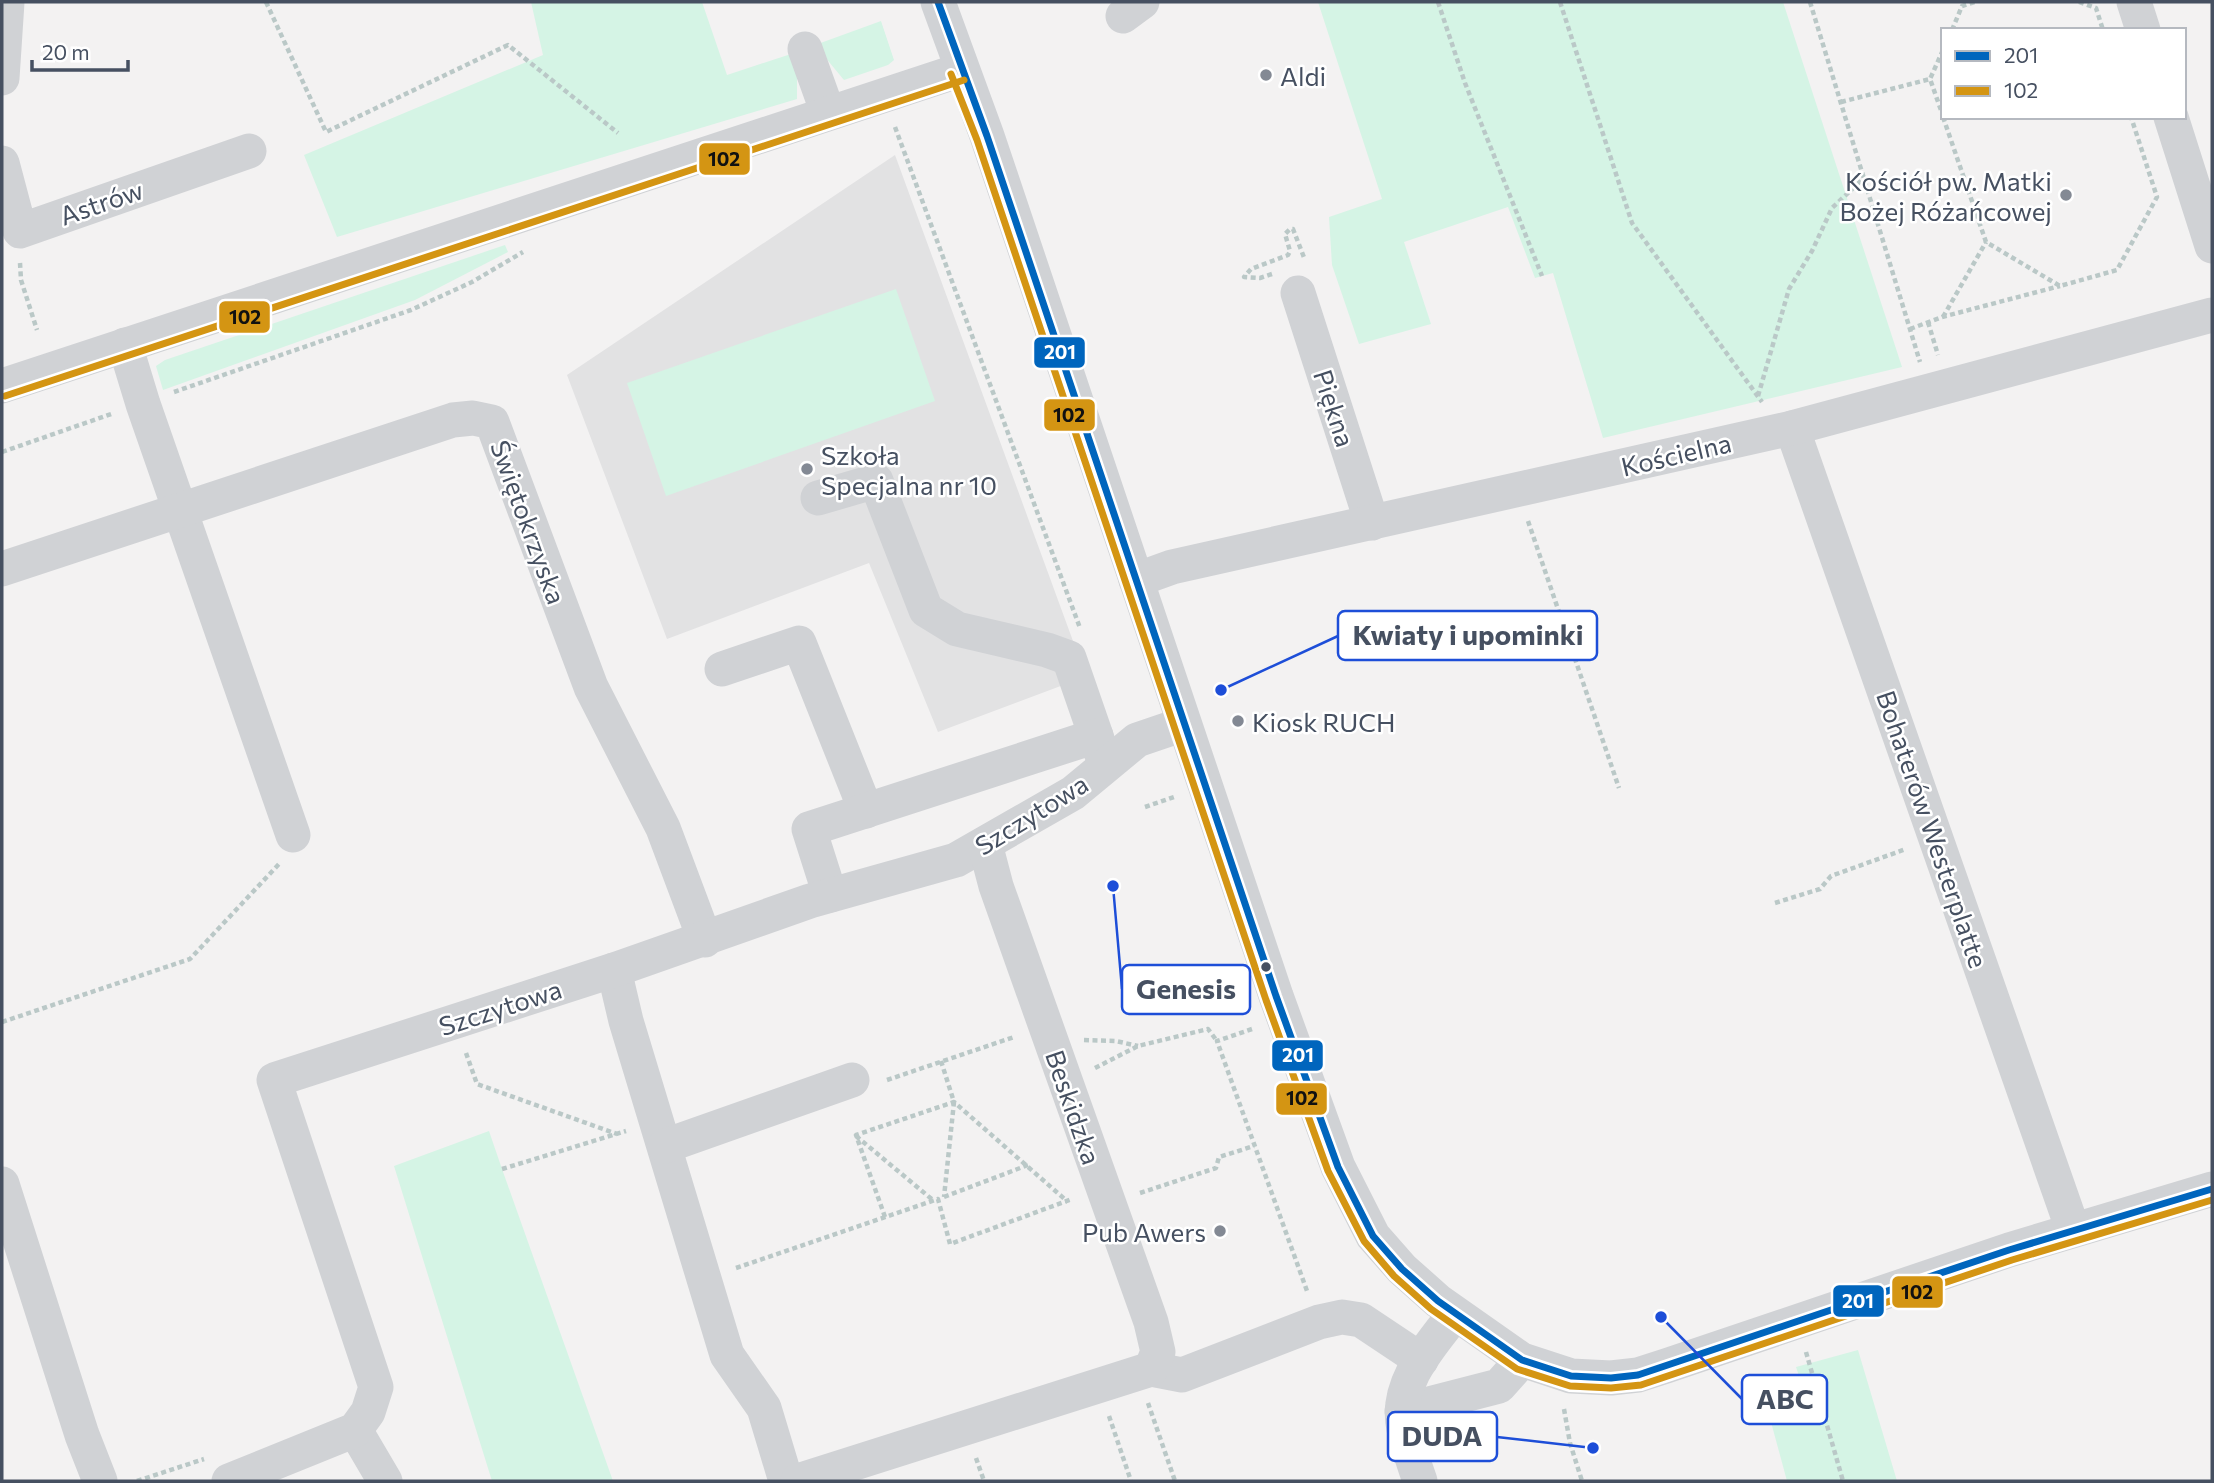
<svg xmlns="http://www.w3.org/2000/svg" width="2214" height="1483" font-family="Commissioner,sans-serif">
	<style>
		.education { fill: #e2e2e3 }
		.green { fill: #d5f4e5 }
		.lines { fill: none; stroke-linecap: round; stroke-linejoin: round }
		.path { stroke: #bac8c7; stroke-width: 4.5; stroke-dasharray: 5 3.5; stroke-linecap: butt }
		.minor { stroke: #d0d2d5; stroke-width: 35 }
		.bus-1-casing { stroke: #fff; stroke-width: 12 }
		.bus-2-casing { stroke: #fff; stroke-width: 12 }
		.bus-1 { stroke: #0065bd; stroke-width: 7 }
		.bus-2 { stroke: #d49513; stroke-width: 7 }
		.poi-dot { fill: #838994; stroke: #fff; stroke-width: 2.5 }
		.bus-dot { fill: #465061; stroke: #fff; stroke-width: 2.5 }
		.labels { text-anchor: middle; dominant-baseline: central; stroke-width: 5; stroke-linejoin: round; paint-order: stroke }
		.poi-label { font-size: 26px; fill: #465061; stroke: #fff; text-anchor: start }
		.street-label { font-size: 26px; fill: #465061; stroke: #fff }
		.leader { fill: none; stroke: #1d4ed8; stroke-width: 2.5 }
		.callout-dot { fill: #1d4ed8; stroke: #fff; stroke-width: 2.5 }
		.callout { fill: #fff; stroke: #1d4ed8; stroke-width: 2.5 }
		.callout-label { font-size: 28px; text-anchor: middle; font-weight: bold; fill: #465061 }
		.line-badge { stroke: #fff; stroke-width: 2.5 }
		.badge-label { font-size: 19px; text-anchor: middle; font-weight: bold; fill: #fff }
		.pale-badge-label { font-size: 19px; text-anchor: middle; font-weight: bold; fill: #111 }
	</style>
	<rect width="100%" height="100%" fill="#f3f2f2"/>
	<path class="education" d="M895 155 1073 641 1066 684 938 732 869 563 667 639 567 375Z"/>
	<g class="green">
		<path d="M531 2H702L727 75 797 52V99L337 237 304 155 543 55Z"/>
		<path d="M1318 2H1783L1902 367 1603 438 1553 273 1535 278 1508 207 1404 242 1431 324 1359 344 1332 265 1329 217 1382 199Z"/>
		<path d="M881 21 894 60 888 65 844 80 815 45Z"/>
		<path d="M505 245 508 252 415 300 163 390 156 366 165 360Z"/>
		<path d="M896 289 935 401 666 496 627 383Z"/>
		<path d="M489 1131 502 1169 613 1481H492L394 1166Z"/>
		<path d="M1858 1350 1897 1481H1787L1768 1411 1807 1400 1796 1367Z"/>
	</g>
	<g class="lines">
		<g class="path">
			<path d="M266 2 326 132 508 45 618 133"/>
			<path d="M1438 2 1465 83 1542 276"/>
			<path d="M1560 2 1632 223 1762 402"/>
			<path d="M1810 2 1920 362"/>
			<path d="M2079 2 2096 8 2103 30"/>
			<path d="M1952 30 1962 6 1975 2"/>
			<path d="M1943 50 1930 79 1943 116"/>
			<path d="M1841 102 1930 79"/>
			<path d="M1943 117 1986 242 2060 286 2117 270 2157 197 2131 117"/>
			<path d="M895 127 1080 628"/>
			<path d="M20 263 21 280 37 330"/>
			<path d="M1272 274 1260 278 1244 277 1251 269 1288 255 1290 251 1285 234 1290 229H1293L1305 260"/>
			<path d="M1943 317 1986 242"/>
			<path d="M1928 322 1938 355"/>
			<path d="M1910 329 1942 317 2060 286"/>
			<path d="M174 392 411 310 472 282 523 252"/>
			<path d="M1758 396 1789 289 1812 251 1832 208 1864 178"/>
			<path d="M2 452 114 413"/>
			<path d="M1528 521 1619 788"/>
			<path d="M1145 807 1174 797"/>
			<path d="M1775 903 1820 889 1831 876 1906 849"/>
			<path d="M2 1022 190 959 279 864"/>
			<path d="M1252 1029 1217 1041 1307 1291"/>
			<path d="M1084 1040 1116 1041 1138 1046"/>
			<path d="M466 1053 477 1084 617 1134"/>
			<path d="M941 1061 954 1102 944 1197"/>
			<path d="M1095 1068 1138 1046 1208 1029 1217 1041"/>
			<path d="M887 1080 1014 1037"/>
			<path d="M856 1136 934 1201"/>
			<path d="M502 1169 626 1131"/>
			<path d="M1140 1193 1216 1168 1219 1157 1254 1146"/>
			<path d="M944 1197 1028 1165"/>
			<path d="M885 1217 856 1135 954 1102 1068 1202"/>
			<path d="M736 1268 938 1199 950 1244 1072 1199"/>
			<path d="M1806 1352 1843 1481"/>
			<path d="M1148 1403 1175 1481"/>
			<path d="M1564 1409 1570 1443 1582 1481"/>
			<path d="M1109 1416 1131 1481"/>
			<path d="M976 1458 984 1481"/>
			<path d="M137 1481 204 1459"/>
		</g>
		<g class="minor">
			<path d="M938 2 987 136 1276 996 1338 1167 1373 1236 1402 1269 1438 1301 1522 1360 1571 1376 1611 1378 1638 1375 1666 1366 2009 1250 2212 1189"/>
			<path d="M2134 2 2143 30"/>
			<path d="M1123 16 1142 2"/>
			<path d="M805 49 828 113"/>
			<path d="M2 78 7 2"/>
			<path d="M2171 117 2212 246"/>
			<path d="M2 163 20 231 249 151"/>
			<path d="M1298 293 1372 523"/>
			<path d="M125 345 143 404 293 835"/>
			<path d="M2 386 961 70"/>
			<path d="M1792 428 2073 1230"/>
			<path d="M818 498 876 481 926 610 957 629 1047 650 1069 658 1096 736"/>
			<path d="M2 569 453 420 473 418 492 422 591 687 663 828 705 940"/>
			<path d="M1136 580 1172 567 1792 428 2212 315"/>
			<path d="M722 669 799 643 866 811"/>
			<path d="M830 895 809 829 1096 736 1103 758"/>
			<path d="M614 970 626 1021 727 1355 764 1408 786 1481"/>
			<path d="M665 1146 852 1080"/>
			<path d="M2 1184 82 1435 100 1481"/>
			<path d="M1151 1369 1182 1375 1319 1322 1342 1317 1361 1320 1421 1360"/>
			<path d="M1402 1411 1499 1386 1522 1360"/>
			<path d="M355 1430 385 1481"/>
			<path d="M229 1481 355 1430 368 1412 376 1387 274 1080 614 970 810 901 956 860 1073 793 1137 740 1184 724"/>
			<path d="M798 1481 1151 1369 1158 1352 1151 1322 996 886 985 844"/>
			<path d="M1420 1481C1414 1464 1408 1447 1404 1429 1394 1385 1429 1347 1454 1315"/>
		</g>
		<defs>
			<path id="bus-1" d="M938 2 987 136 1276 996 1338 1167 1373 1236 1402 1269 1438 1301 1522 1360 1571 1376 1611 1378 1638 1375 2009 1250 2212 1189"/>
			<g id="bus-2">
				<path d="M951 74 977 140 1266 1000 1328 1171 1364 1241 1394 1276 1431 1309 1517 1369 1570 1386 1611 1388 1641 1385 2012 1260 2212 1200"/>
				<path d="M5 396 964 80"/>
			</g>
		</defs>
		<use href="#bus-1" class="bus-1-casing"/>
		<use href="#bus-2" class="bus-2-casing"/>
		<use href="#bus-1" class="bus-1"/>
		<use href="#bus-2" class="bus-2"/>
	</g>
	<g class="poi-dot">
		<circle cx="1266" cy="75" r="7"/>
		<circle cx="2066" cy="195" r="7"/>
		<circle cx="807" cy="469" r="7"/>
		<circle cx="1238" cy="721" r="7"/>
		<circle cx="1220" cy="1231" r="7"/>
	</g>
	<circle class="bus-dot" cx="1266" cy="967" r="6"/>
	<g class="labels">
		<g class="poi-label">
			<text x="1280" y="75">Aldi</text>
			<text x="2052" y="180" text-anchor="end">Kościół pw. Matki<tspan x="2052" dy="30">Bożej Różańcowej</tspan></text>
			<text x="821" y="454">Szkoła<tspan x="821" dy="30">Specjalna nr 10</tspan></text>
			<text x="1252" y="721">Kiosk RUCH</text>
			<text x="1206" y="1231" text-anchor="end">Pub Awers</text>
		</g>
		<g class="street-label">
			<text transform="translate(101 202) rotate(-19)">Astrów</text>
			<text transform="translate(1335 408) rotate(72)">Piękna</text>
			<text transform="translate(1676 454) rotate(-13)">Kościelna</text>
			<text transform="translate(529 522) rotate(70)">Świętokrzyska</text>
			<text transform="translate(1031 814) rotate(-32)">Szczytowa</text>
			<text transform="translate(1933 829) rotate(71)">Bohaterów Westerplatte</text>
			<text transform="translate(500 1007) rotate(-18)">Szczytowa</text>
			<text transform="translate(1074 1107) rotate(71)">Beskidzka</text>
		</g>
	</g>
	<path class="leader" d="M1221 690L1338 636M1113 886L1122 989M1661 1317L1742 1399M1593 1448L1497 1437"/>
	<g class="callout-dot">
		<circle cx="1221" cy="690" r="7"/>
		<circle cx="1113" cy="886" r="7"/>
		<circle cx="1661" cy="1317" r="7"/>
		<circle cx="1593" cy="1448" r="7"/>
	</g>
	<g class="callout">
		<rect x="1338" y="611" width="259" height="49" rx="7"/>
		<rect x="1122" y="965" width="128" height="49" rx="7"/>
		<rect x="1742" y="1375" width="85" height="49" rx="7"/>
		<rect x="1388" y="1412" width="109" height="49" rx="7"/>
	</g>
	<g class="callout-label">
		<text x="1468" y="645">Kwiaty i upominki</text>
		<text x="1186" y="999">Genesis</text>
		<text x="1785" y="1409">ABC</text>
		<text x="1442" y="1446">DUDA</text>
	</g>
	<g class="line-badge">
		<rect x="698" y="142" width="53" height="34" rx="7" fill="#d49513"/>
		<rect x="218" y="300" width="53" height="34" rx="7" fill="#d49513"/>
		<rect x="1033" y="336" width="53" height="33" rx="7" fill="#0065bd"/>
		<rect x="1043" y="398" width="53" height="34" rx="7" fill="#d49513"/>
		<rect x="1271" y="1039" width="53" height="33" rx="7" fill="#0065bd"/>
		<rect x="1275" y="1082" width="53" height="34" rx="7" fill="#d49513"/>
		<rect x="1891" y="1275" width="53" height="34" rx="7" fill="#d49513"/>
		<rect x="1832" y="1284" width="53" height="34" rx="7" fill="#0065bd"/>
	</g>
	<g class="badge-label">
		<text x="1060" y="359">201</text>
		<text x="1298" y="1062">201</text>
		<text x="1858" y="1308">201</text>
	</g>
	<g class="pale-badge-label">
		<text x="724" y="166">102</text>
		<text x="245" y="324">102</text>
		<text x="1069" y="422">102</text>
		<text x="1302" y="1105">102</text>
		<text x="1917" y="1299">102</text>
	</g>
	<rect width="2214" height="1483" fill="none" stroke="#465061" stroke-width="7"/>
	<rect x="1941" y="28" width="245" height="91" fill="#ffffff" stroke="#b5b9c0" stroke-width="2"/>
	<rect x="1955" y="51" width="35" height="10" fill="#0065bd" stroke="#b5b9c0" stroke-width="2"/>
	<text x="2004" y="63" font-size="21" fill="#465061">201</text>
	<rect x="1955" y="86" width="35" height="10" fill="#d49513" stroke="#b5b9c0" stroke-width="2"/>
	<text x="2004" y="98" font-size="21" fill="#465061">102</text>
	<path d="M32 60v10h96v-10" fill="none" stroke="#465061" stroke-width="3.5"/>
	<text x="42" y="60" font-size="21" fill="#465061" stroke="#ffffff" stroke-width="5" paint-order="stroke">20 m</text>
</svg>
